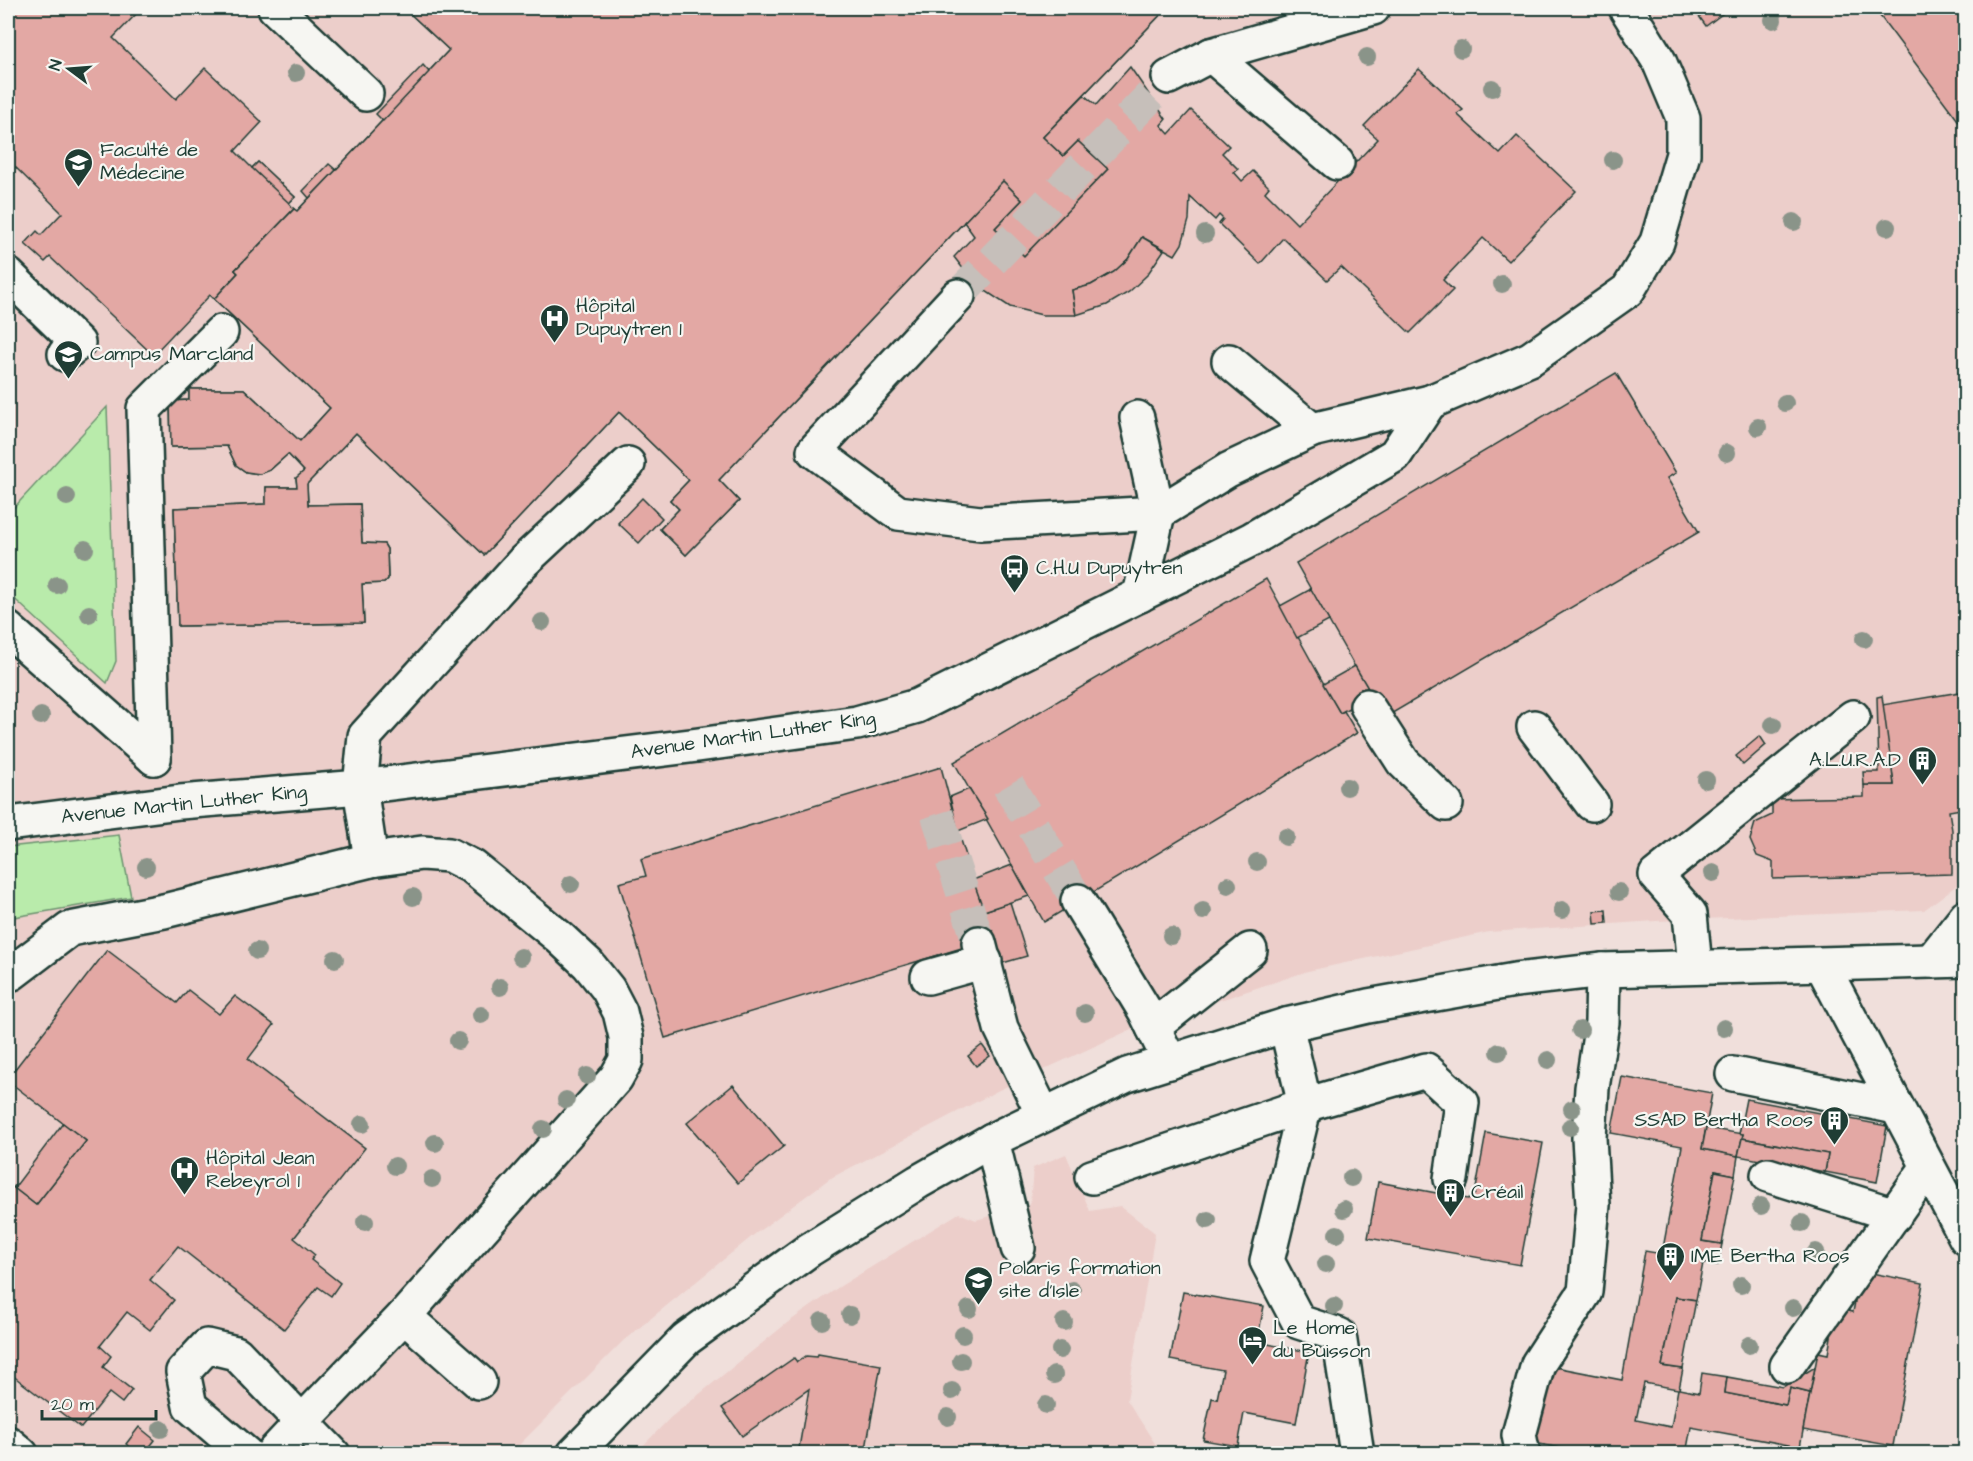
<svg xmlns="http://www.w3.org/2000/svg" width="1973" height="1461" font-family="'Architects Daughter',sans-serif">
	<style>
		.built { fill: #ecceca }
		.green { fill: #b9ebab; stroke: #6c9470; stroke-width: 1.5 }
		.building { fill: #e3a8a4; stroke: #1f3d34; stroke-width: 1.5; fill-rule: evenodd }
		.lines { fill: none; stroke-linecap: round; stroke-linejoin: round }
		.minor-tunnel { stroke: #c6bfba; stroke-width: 33; stroke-dasharray: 33 16; stroke-linecap: butt }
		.minor-casing { stroke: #1f3d34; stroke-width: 38 }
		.minor { stroke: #f6f6f2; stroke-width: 33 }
		.tree { fill: #8a9489 }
		.labels { text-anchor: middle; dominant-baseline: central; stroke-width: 4.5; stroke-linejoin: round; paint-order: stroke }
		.poi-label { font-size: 20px; fill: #1f3d34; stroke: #f6f6f2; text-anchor: start }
		.street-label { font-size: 20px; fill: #1f3d34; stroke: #f6f6f2 }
	</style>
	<rect width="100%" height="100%" fill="#f0dfdb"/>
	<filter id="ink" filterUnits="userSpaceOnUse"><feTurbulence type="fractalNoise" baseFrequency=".0167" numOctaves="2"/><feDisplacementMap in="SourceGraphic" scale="12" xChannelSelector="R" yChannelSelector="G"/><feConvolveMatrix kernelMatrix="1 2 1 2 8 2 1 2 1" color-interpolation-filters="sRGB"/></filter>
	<g filter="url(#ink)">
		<g class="built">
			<path d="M8 8H1965V879L1924 910 1656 921 1489 932 1308 971 1130 1030 999 1090 829 1179 755 1234 623 1341 511 1453H8Z"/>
			<path d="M1066 1154 1090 1211 1120 1206 1155 1233 1127 1400 1161 1453 635 1454 670 1418 787 1323 839 1287 959 1213 976 1220 1030 1205 1033 1168Z"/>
		</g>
		<g class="green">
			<path d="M107 407 116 661 107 683 8 593V514Z"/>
			<path d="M119 835 131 897 8 918V847Z"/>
		</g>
		<g class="building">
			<path d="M8 8H142L113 38 176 99 205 68 262 122 235 151 252 168 258 162 295 197 289 203 294 209 235 270 238 273 214 299 210 295 153 355 50 257 45 262 25 244 37 231 41 235 62 213 8 160Z"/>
			<path d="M404 8H1167L1043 137 1063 156 1078 141 1108 169 1024 256 995 228 1022 200 1003 181 719 480 739 501 686 555 660 529 679 509 670 500 689 480 619 412 484 555 356 433 307 484 308 505 360 504 362 543 384 544 387 549 388 579 384 583 362 584 364 623 178 626 174 508 266 504V487H297L296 478 304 471 288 454 270 470 260 474 246 472 236 465 227 446 171 447 170 401 189 400V389H244L300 441 330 408 214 299 238 273 235 270 294 209 297 211 449 50Z"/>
			<path d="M404 8H1167L1043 137 1063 156 1078 141 1108 169 1024 256 995 228 1022 200 1003 181 719 480 739 501 686 555 660 529 679 509 670 500 689 480 619 412 484 555 356 433 307 484 308 505 360 504 362 543 384 544 387 549 388 579 384 583 362 584 364 623 178 626 174 508 266 504V487H297L296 478 304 471 288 454 270 470 260 474 246 472 236 465 227 446 171 447 170 401 189 400V389H244L300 441 330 408 214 299 238 273 235 270 294 209 297 211 449 50Z"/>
			<path d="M1693 8H1730L1706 26Z"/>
			<path d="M1874 8H1966V131Z"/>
			<path d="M423 65 429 72 383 121 376 114Z"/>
			<path d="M1130 67 1166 119 1161 125 1169 134 1191 110 1229 146 1222 153 1238 169 1234 172 1242 181 1253 171 1269 187 1265 192 1297 224 1378 139 1364 126 1419 69 1463 110 1457 114 1500 154 1517 136 1576 191 1508 261 1483 238 1443 280 1453 290 1410 333 1341 267 1327 280 1283 238 1260 264 1219 224 1223 219 1219 215 1215 220 1190 197 1189 220 1182 244 1175 255 1142 237 1128 259 1114 272 1091 285 1072 290 1076 315H1042L1010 307 975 284 954 257 974 236 964 222 1003 181 1022 200 995 228 1024 256 1108 169 1078 141 1063 156 1043 137 1084 95 1096 105Z"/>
			<path d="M258 162 295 197 289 203 252 168Z"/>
			<path d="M329 164 336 170 309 198 303 191Z"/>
			<path d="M1142 237 1164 250 1147 275 1129 292 1107 305 1076 315 1072 290 1091 285 1114 272 1128 259Z"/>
			<path d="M1616 373 1676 473 1667 478 1699 532 1384 718 1296 563Z"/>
			<path d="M642 498 662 518 639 543 618 523Z"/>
			<path d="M1266 579 1340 713 1344 711 1357 733 1044 922 954 762Z"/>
			<path d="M1311 589 1329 621 1297 638 1280 606Z"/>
			<path d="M1355 666 1372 695 1340 713 1323 684Z"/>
			<path d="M1966 691V808L1949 811 1952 830V874L1773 879V862L1757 856 1750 840 1755 823 1772 815V799L1864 797V785H1894L1882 705Z"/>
			<path d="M1882 696 1894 785H1864L1863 772H1879L1877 697Z"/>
			<path d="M1760 736 1766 745 1743 765 1736 756Z"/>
			<path d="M941 767 958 831 984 911 1010 902 1027 956 996 965 988 940 665 1038 619 883 646 876 641 859Z"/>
			<path d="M969 789 988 819 958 831 950 797Z"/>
			<path d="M1012 865 1029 896 984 911 973 880Z"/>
			<path d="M1606 910 1607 923 1595 924 1594 911Z"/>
			<path d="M107 950 177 1003 188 990 219 1014 235 996 274 1025 248 1059 365 1148 294 1238 315 1255 311 1260 340 1283 331 1296 318 1287 284 1329 178 1246 150 1280 174 1300 150 1330 127 1312 100 1346 111 1356 103 1367 132 1390 122 1403 109 1393 81 1428 8 1372V1183L36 1205 86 1141 8 1081V1078Z"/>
			<path d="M982 1045 990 1056 976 1066 968 1056Z"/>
			<path d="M1622 1077 1712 1093 1702 1149 1738 1156 1735 1175 1715 1171 1702 1241 1722 1244 1718 1265 1703 1263 1696 1300 1676 1297 1662 1366 1683 1369 1679 1389 1699 1393 1702 1373 1727 1377 1725 1393 1786 1405 1790 1388 1810 1393 1800 1447 1691 1427 1686 1454H1593L1534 1443 1550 1366 1622 1380 1645 1251 1662 1254 1682 1146 1611 1133ZM1644 1383 1678 1389 1671 1427 1636 1420Z"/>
			<path d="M733 1085 784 1146 738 1183 687 1123Z"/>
			<path d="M1746 1099 1887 1126 1877 1182 1825 1172 1828 1154 1742 1138 1743 1134H1739Z"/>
			<path d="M63 1123 86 1141 36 1205 14 1188Z"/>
			<path d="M1706 1128 1743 1134 1738 1156 1702 1149Z"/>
			<path d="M1486 1133 1543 1143 1520 1265 1368 1238 1378 1182 1468 1199 1475 1194Z"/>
			<path d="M1742 1138 1828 1154 1825 1172 1738 1156Z"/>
			<path d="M1715 1171 1735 1175 1722 1244 1702 1241Z"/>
			<path d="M1861 1271 1923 1283 1893 1446 1803 1430 1818 1352 1828 1354 1836 1308 1853 1312Z"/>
			<path d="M1183 1292 1264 1306 1257 1342 1309 1352 1296 1423 1244 1413 1238 1446 1203 1440 1212 1398 1217 1399 1223 1370 1170 1360Z"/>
			<path d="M1676 1297 1696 1300 1683 1369 1662 1366Z"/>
			<path d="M818 1354 881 1365 865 1454H798L809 1389 742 1436 722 1408 794 1358 797 1362 806 1356 817 1357Z"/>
			<path d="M1815 1367 1810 1393 1790 1388 1786 1405 1725 1393 1727 1377 1783 1387Z"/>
			<path d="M139 1427 155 1440 144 1454H137L126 1444Z"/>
		</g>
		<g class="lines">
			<g class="minor-tunnel">
				<path d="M958 296 1169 77"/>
				<path d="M1008 785 1078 901"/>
				<path d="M937 814 979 943"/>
			</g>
			<defs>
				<g id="minor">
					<path d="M275 8 366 94"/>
					<path d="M1211 55 1337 163"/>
					<path d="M1169 77 1211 55 1373 8"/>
					<path d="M8 275 78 343 65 354"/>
					<path d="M958 296 814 451 898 513 980 523 1158 513 1228 470 1312 430 1430 402 1530 359 1628 290 1657 242 1683 154V118L1659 61 1626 8"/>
					<path d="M1229 361 1312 430"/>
					<path d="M1137 418 1158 513 1140 595"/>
					<path d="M8 629 154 758"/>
					<path d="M1367 706 1403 762 1446 804"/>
					<path d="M1534 727 1592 804"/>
					<path d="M154 758 144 409 221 332"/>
					<path d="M8 824 180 802 360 787 698 745 857 723 917 706 1252 539 1395 455 1430 402"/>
					<path d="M371 860 360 787 365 736 523 562 628 464"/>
					<path d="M1078 901 1145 1011 1170 1062"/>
					<path d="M979 943 1001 1028 1043 1114"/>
					<path d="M1931 961 1966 917"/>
					<path d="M1822 965 1966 1238"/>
					<path d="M1695 967 1690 914 1656 875 1853 717"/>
					<path d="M8 973H12L70 929 164 911 371 860 422 853 449 855 473 867 559 937 588 964 608 989 620 1012 626 1037V1060L616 1078 404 1316 302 1422 236 1353 207 1346 183 1372 190 1406 246 1454"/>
					<path d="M928 977 985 961"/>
					<path d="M1286 1025 1305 1105 1267 1261 1299 1322 1339 1335 1357 1454"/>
					<path d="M1153 1027 1250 950"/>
					<path d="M1733 1074 1896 1107"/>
					<path d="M992 1140 1018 1248"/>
					<path d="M1768 1175 1895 1215"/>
					<path d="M1092 1177 1305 1105 1426 1070 1462 1103 1451 1179"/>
					<path d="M404 1316 479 1382"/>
					<path d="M1787 1366 1927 1168"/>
					<path d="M8 1443 21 1454"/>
					<path d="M272 1454 302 1422 333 1454"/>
					<path d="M574 1454 686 1339 809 1250 918 1182 992 1140 1127 1075 1286 1025 1368 1006 1515 980 1603 970 1966 960"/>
					<path d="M1523 1454 1519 1435 1538 1364 1585 1292 1593 1205 1589 1138 1592 1088 1602 1022 1603 970"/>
				</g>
			</defs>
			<use href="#minor" class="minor-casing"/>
			<use href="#minor" class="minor"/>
		</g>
		<g class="tree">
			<circle cx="1773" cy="20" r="9"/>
			<circle cx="1461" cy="49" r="9"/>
			<circle cx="1367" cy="57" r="9"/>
			<circle cx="296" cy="73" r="9"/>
			<circle cx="1492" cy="88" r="9"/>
			<circle cx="1613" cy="160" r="9"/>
			<circle cx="1794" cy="222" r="9"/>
			<circle cx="1887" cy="227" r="9"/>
			<circle cx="1205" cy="234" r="9"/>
			<circle cx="1502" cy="284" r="9"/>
			<circle cx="1785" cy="403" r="9"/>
			<circle cx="1758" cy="427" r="9"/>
			<circle cx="1727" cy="453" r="9"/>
			<circle cx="67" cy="497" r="9"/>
			<circle cx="85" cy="549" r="9"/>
			<circle cx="57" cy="585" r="9"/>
			<circle cx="89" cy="614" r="9"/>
			<circle cx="542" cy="622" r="9"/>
			<circle cx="1864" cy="639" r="9"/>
			<circle cx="41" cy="716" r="9"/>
			<circle cx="1773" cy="725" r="9"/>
			<circle cx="1706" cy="780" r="9"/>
			<circle cx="1347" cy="787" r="9"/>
			<circle cx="1286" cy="837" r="9"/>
			<circle cx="1257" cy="862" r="9"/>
			<circle cx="146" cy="867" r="9"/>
			<circle cx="1713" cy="873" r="9"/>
			<circle cx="571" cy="884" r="9"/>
			<circle cx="1228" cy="885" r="9"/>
			<circle cx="1619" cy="892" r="9"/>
			<circle cx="413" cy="897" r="9"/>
			<circle cx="1562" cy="910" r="9"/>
			<circle cx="1203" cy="911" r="9"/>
			<circle cx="1171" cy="936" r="9"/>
			<circle cx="257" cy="951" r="9"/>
			<circle cx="521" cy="957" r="9"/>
			<circle cx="335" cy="959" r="9"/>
			<circle cx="500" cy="987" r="9"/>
			<circle cx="1085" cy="1013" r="9"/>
			<circle cx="481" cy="1015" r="9"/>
			<circle cx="1724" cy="1028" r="9"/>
			<circle cx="1580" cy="1030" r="9"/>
			<circle cx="458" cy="1041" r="9"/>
			<circle cx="1499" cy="1052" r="9"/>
			<circle cx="1548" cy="1060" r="9"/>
			<circle cx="587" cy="1076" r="9"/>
			<circle cx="566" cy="1100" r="9"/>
			<circle cx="1572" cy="1109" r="9"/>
			<circle cx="362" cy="1124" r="9"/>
			<circle cx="1570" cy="1127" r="9"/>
			<circle cx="543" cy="1129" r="9"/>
			<circle cx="435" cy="1143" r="9"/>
			<circle cx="395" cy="1166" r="9"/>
			<circle cx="1351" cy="1178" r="9"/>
			<circle cx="432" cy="1179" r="9"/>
			<circle cx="1761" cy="1206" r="9"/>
			<circle cx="1344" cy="1209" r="9"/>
			<circle cx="1208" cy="1220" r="9"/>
			<circle cx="365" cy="1222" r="9"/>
			<circle cx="1802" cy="1223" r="9"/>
			<circle cx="1337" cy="1234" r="9"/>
			<circle cx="1816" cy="1252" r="9"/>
			<circle cx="1326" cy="1264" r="9"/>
			<circle cx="1741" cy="1285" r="9"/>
			<circle cx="1072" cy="1290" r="9"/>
			<circle cx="1334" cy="1306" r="9"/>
			<circle cx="1793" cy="1308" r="9"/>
			<circle cx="969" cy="1309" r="9"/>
			<circle cx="850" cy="1315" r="9"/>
			<circle cx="822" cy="1321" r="9"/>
			<circle cx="1064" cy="1322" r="9"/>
			<circle cx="963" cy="1335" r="9"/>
			<circle cx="1749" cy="1345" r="9"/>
			<circle cx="1060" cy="1350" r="9"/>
			<circle cx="961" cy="1361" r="9"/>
			<circle cx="1054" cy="1375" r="9"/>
			<circle cx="952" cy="1391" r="9"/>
			<circle cx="1046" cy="1405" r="9"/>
			<circle cx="948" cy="1417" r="9"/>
			<circle cx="161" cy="1429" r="9"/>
		</g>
	</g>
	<defs>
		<symbol id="university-pin" viewBox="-11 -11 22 30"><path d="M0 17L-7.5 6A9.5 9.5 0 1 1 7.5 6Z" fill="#1f3d34" stroke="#f6f6f2"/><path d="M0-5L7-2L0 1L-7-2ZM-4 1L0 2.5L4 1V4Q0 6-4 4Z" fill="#fff"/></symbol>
		<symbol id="hospital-pin" viewBox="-11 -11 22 30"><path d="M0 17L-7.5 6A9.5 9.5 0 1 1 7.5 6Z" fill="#1f3d34" stroke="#f6f6f2"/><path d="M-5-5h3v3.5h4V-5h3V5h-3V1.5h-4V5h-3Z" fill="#fff"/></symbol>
		<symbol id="bus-pin" viewBox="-11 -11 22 30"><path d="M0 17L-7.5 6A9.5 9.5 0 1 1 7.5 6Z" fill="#1f3d34" stroke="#f6f6f2"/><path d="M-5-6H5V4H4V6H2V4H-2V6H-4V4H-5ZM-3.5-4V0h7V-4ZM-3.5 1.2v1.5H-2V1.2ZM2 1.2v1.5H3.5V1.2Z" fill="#fff"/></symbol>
		<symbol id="building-pin" viewBox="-11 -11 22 30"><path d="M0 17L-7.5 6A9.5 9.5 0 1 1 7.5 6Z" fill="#1f3d34" stroke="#f6f6f2"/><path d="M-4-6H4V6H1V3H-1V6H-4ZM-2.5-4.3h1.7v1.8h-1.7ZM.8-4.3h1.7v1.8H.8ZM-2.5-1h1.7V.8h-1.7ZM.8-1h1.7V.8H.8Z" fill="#fff"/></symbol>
		<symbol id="hotel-pin" viewBox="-11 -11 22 30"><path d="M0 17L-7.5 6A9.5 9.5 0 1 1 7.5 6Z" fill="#1f3d34" stroke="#f6f6f2"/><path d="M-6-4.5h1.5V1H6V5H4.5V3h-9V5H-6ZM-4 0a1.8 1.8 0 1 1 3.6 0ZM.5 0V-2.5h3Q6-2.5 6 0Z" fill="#fff"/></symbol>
	</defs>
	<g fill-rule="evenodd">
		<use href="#university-pin" x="62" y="146" width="33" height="45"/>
		<use href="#hospital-pin" x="538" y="302" width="33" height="45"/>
		<use href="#university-pin" x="52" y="338" width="33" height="45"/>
		<use href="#bus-pin" x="998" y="552" width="33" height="45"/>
		<use href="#building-pin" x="1906" y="744" width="33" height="45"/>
		<use href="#building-pin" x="1818" y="1104" width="33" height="45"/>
		<use href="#hospital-pin" x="168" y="1154" width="33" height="45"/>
		<use href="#building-pin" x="1434" y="1176" width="33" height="45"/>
		<use href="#building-pin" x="1654" y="1240" width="33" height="45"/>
		<use href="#university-pin" x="962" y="1264" width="33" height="45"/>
		<use href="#hotel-pin" x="1236" y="1324" width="33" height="45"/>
	</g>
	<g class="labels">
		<g class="poi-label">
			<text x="100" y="150">Faculté de<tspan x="100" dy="23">Médecine</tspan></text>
			<text x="576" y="306">Hôpital<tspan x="576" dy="23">Dupuytren 1</tspan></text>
			<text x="90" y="354">Campus Marcland</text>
			<text x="1036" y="568">C.H.U Dupuytren</text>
			<text x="1901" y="760" text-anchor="end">A.L.U.R.A.D</text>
			<text x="1813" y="1120" text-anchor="end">SSAD Bertha Roos</text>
			<text x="206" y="1158">Hôpital Jean<tspan x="206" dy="23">Rebeyrol 1</tspan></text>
			<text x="1471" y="1192">Créail</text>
			<text x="1691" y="1256">IME Bertha Roos</text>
			<text x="999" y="1268">Polaris formation<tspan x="999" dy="23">site d'Isle</tspan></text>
			<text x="1273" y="1328">Le Home<tspan x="1273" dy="23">du Buisson</tspan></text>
		</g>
		<g class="street-label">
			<text transform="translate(753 735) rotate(-8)">Avenue Martin Luther King</text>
			<text transform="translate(184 804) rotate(-6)">Avenue Martin Luther King</text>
		</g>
	</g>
	<rect width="1973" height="1461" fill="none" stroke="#f6f6f2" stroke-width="30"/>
	<rect x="15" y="15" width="1943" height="1431" fill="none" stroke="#1f3d34" stroke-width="2" filter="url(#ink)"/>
	<g transform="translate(69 69) rotate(286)" stroke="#f6f6f2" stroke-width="4.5" paint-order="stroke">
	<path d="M0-4.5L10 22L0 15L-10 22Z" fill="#1f3d34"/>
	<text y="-9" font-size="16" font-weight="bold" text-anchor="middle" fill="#1f3d34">N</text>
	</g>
	<path d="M42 1410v9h114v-9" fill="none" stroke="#1f3d34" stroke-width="3"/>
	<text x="51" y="1410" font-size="18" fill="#1f3d34" stroke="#f6f6f2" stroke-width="4.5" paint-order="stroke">20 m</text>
</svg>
